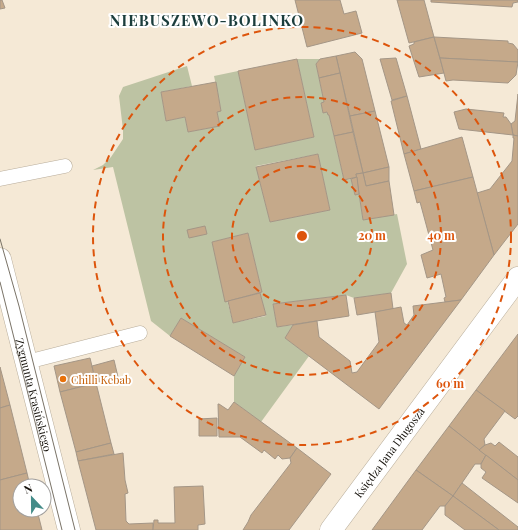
<svg xmlns="http://www.w3.org/2000/svg" width="518" height="530" font-family="'Playfair Display',serif">
  <style>
    .green { fill: #bdc3a3; fill-rule: evenodd }
    .building { fill: #c5a98a; stroke: #a49686 }
    .lines { fill: none; stroke-linecap: round; stroke-linejoin: round }
    .service-casing { stroke: #b8ad9b; stroke-width: 15 }
    .minor-casing { stroke: #b8ad9b; stroke-width: 23 }
    .tertiary-casing { stroke: #b8ad9b; stroke-width: 23 }
    .service { stroke: #fff; stroke-width: 14 }
    .minor { stroke: #fff; stroke-width: 22 }
    .tertiary { stroke: #fff; stroke-width: 22 }
    .tram { stroke: #797266; stroke-width: 1 }
    .ring { fill: none; stroke: #dd550c; stroke-width: 2; stroke-dasharray: 7 5 }
    .food-dot { fill: #e8710a; stroke: #fff; stroke-width: 1.5 }
    .labels { text-anchor: middle; dominant-baseline: central; stroke-width: 4; stroke-linejoin: round; paint-order: stroke }
    .food-label { font-size: 11px; fill: #c56008; stroke: #fff; text-anchor: start }
    .street-label { font-size: 11px; fill: #14100a; stroke: #fff }
    .district-label { font-size: 15px; font-weight: bold; letter-spacing: 1px; fill: #1b3d3c; stroke: #fff }
    .centre { fill: #dd550c; stroke: #fff; stroke-width: 2 }
    .ring-label { font-size: 12px; text-anchor: middle; font-weight: bold; fill: #dd550c; stroke: #fff; stroke-width: 4; stroke-linejoin: round; paint-order: stroke }
  </style>
  <rect width="100%" height="100%" fill="#f5e9d6"/>
  <path class="green" d="M 297,59 L 320,59 L 316,64 L 324,102 L 321,103 L 323,113 L 327,112 L 328,115 L 329,115 L 344,180 L 351,179 L 355,195 L 359,194 L 363,220 L 397,214 L 407,264 L 391,293 L 354,298 L 346,295 L 273,304 L 277,327 L 293,325 L 285,338 L 309,356 L 261,422 L 234,402 L 234,376 L 245,357 L 181,318 L 170,336 L 151,321 L 113,167 L 93,170 L 103,165 L 111,157 L 123,139 L 123,130 L 119,96 L 123,87 L 187,66 L 192,86 L 161,92 L 166,121 L 185,117 L 188,132 L 220,126 L 217,112 L 221,110 L 214,76 L 238,71 L 255,150 L 314,137 ZM 318,154 L 330,210 L 270,222 L 256,166 ZM 248,233 L 262,292 L 260,293 L 266,316 L 233,323 L 212,242 Z"/>
  <g class="building">
    <polygon points="0,0 2,0 5,8 0,9"/>
    <polygon points="295,0 340,0 344,14 356,11 362,33 307,47"/>
    <polygon points="397,0 424,0 434,37 409,43"/>
    <polygon points="431,0 518,0 518,2 513,3 512,7 431,2"/>
    <polygon points="434,37 444,73 419,77 409,46 414,44 414,42"/>
    <polygon points="434,37 508,41 508,43 513,44 518,50 518,62 440,58"/>
    <polygon points="355,52 362,59 375,111 350,116 336,56"/>
    <polygon points="336,56 340,73 319,78 316,64 320,59"/>
    <polygon points="396,58 407,96 392,100 380,59"/>
    <polygon points="440,58 518,62 516,75 508,83 453,80 446,81"/>
    <polygon points="297,59 314,137 255,150 238,71"/>
    <polygon points="340,73 353,132 334,136 329,115 328,115 327,112 323,113 321,103 324,102 319,78"/>
    <polygon points="216,82 221,111 217,112 220,126 188,132 185,117 166,121 161,92"/>
    <polygon points="518,94 518,136 513,135 511,124 515,121"/>
    <polygon points="407,96 421,149 404,154 391,101"/>
    <polygon points="466,109 504,113 503,117 506,117 511,124 513,135 459,129 454,112"/>
    <polygon points="375,111 389,167 363,173 350,116"/>
    <polygon points="353,132 363,173 356,174 357,177 344,180 334,136"/>
    <polygon points="513,135 518,136 518,224 494,255 477,193 490,189 512,161 514,138 513,138"/>
    <polygon points="462,137 473,177 414,191 404,154"/>
    <polygon points="318,154 330,210 270,222 256,167"/>
    <polygon points="389,167 389,181 366,186 363,173"/>
    <polygon points="363,173 366,186 389,181 394,215 363,220 356,174"/>
    <polygon points="357,177 359,194 355,195 351,179"/>
    <polygon points="473,177 494,255 461,300 445,302 444,298 446,297 441,274 427,278 421,255 433,250 420,202 417,203 414,191"/>
    <polygon points="205,226 207,234 189,238 187,230"/>
    <polygon points="248,233 262,292 225,302 212,242"/>
    <polygon points="260,293 266,315 233,323 228,301"/>
    <polygon points="391,293 393,309 357,315 354,298"/>
    <polygon points="346,295 349,316 277,327 273,304"/>
    <polygon points="461,300 379,409 285,338 293,325 317,321 319,337 350,361 352,373 357,372 379,342 375,312 401,307 404,323 407,325 414,315 413,306"/>
    <polygon points="181,318 245,357 234,376 170,336"/>
    <polygon points="518,334 518,416 515,419 476,390"/>
    <polygon points="90,358 96,383 60,392 54,366"/>
    <polygon points="114,360 118,377 96,383 92,366"/>
    <polygon points="0,367 10,405 0,408"/>
    <polygon points="96,383 111,443 76,452 60,392"/>
    <polygon points="476,390 505,411 484,439 485,445 479,450 449,426"/>
    <polygon points="234,402 297,448 290,458 282,459 278,455 275,459 264,450 262,453 240,437 219,437 218,404 219,404 228,410"/>
    <polygon points="10,405 27,473 0,480 0,408"/>
    <polygon points="217,418 217,436 199,436 199,419"/>
    <polygon points="449,426 486,455 481,464 475,464 453,496 416,470"/>
    <polygon points="499,442 518,457 518,480 479,450 485,445 491,443 495,446"/>
    <polygon points="111,443 114,454 78,461 76,452"/>
    <polygon points="297,448 331,474 289,530 243,530 248,522 251,515 291,463 290,458"/>
    <polygon points="123,453 125,480 128,493 125,494 126,521 129,524 153,523 153,530 96,530 78,461"/>
    <polygon points="486,455 518,480 518,503 482,478 486,472 481,468 481,464"/>
    <polygon points="416,470 453,496 445,506 440,506 422,530 372,530"/>
    <polygon points="27,473 30,486 20,486 20,510 37,510 42,530 0,530 0,480"/>
    <polygon points="462,483 518,527 518,530 499,530 453,496"/>
    <polygon points="203,486 205,524 198,525 198,530 153,530 154,520 158,520 158,523 175,523 174,487"/>
    <polygon points="453,496 499,530 465,530 445,515 445,506"/>
  </g>
  <g class="lines">
    <g class="service-casing">
      <g id="service">
        <polyline points="0,179 65,166"/>
        <polyline points="27,362 140,333"/>
      </g>
    </g>
    <g class="minor-casing">
      <g id="minor">
        <path id="s1" d="M 331,530 L 518,278"/>
      </g>
    </g>
    <g class="tertiary-casing">
      <g id="tertiary">
        <path id="s2" d="M 0,259 L 69,530"/>
      </g>
    </g>
    <use href="#service" class="service"/>
    <use href="#minor" class="minor"/>
    <use href="#tertiary" class="tertiary"/>
    <g class="tram">
      <polyline points="0,239 19,306 75,530"/>
      <polyline points="0,282 62,530"/>
    </g>
  </g>
  <g class="ring">
    <circle cx="302" cy="236" r="70"/>
    <circle cx="302" cy="236" r="139"/>
    <circle cx="302" cy="236" r="209"/>
  </g>
  <circle class="food-dot" cx="63" cy="379" r="4"/>
  <g class="labels">
    <g class="food-label">
      <text x="71" y="379">Chilli Kebab</text>
    </g>
    <g class="street-label">
      <text stroke="none"><textPath href="#s2" startOffset="140">Zygmunta Krasińskiego</textPath></text>
      <text stroke="none"><textPath href="#s1" startOffset="97">Księdza Jana Długosza</textPath></text>
    </g>
    <g class="district-label">
      <text x="207" y="20">NIEBUSZEWO-BOLINKO</text>
    </g>
  </g>
  <circle cx="302" cy="236" r="6" class="centre"/>
  <g class="ring-label">
    <text x="372" y="240">20 m</text>
    <text x="441" y="240">40 m</text>
    <text x="450" y="388">60 m</text>
  </g>
  <g transform="translate(32 498) rotate(338)"><circle r="19" fill="#ffffff" stroke="#a19f9d"/>
  <path d="M0-3L7 15L0 10L-7 15Z" fill="#438b88"/>
  <text y="-6" font-size="11" font-weight="bold" text-anchor="middle" fill="#14100a">N</text>
  </g>
</svg>
